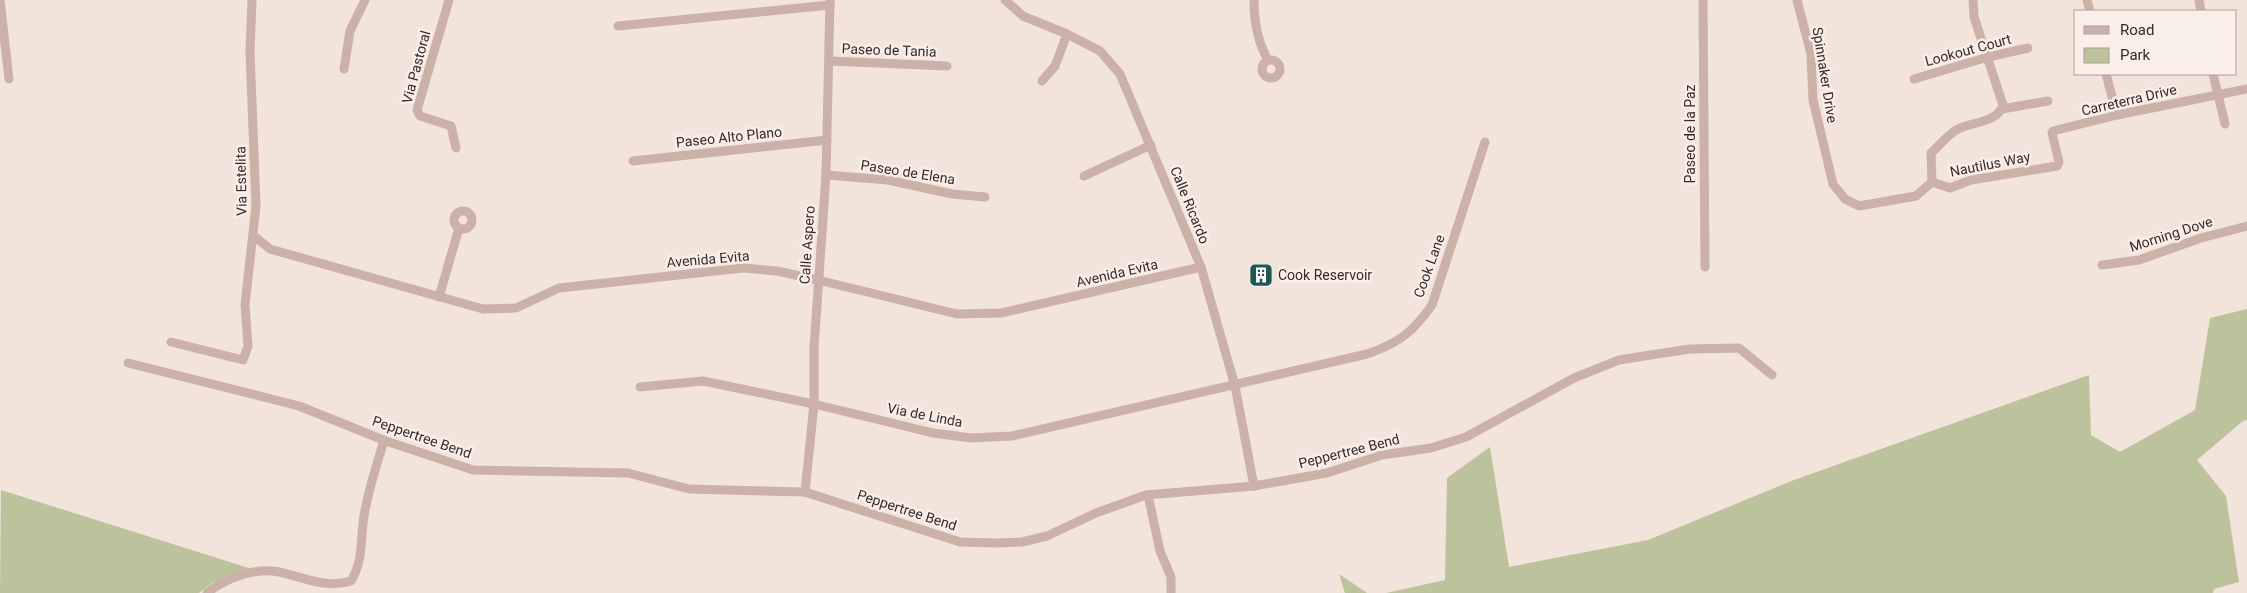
<svg xmlns="http://www.w3.org/2000/svg" width="2247" height="593" font-family="Roboto,sans-serif">
  <style>
    .green { fill: #bcc29b }
    .lines { fill: none; stroke-linecap: round; stroke-linejoin: round }
    .minor { stroke: #cbb1a7; stroke-width: 9 }
    .labels { text-anchor: middle; dominant-baseline: central; stroke-width: 5; stroke-linejoin: round; paint-order: stroke }
    .street-label { font-size: 14px; fill: #372a28; stroke: #faeee8 }
    .poi-label { font-size: 14px; fill: #372a28; stroke: #faeee8; text-anchor: start }
  </style>
  <rect width="100%" height="100%" fill="#f2e3db"/>
  <g class="green">
    <polygon points="2247,309 2247,420 2243,421 2197,460 2226,496 2239,582 2214,589 2213,593 1386,593 1445,580 1447,478 1490,447 1509,567 1648,540 1794,480 2089,375 2091,435 2120,452 2195,410 2210,318"/>
    <polygon points="1,490 252,569 212,583 199,593 0,593"/>
    <polygon points="1339,574 1367,593 1345,593"/>
  </g>
  <g class="lines">
    <g class="minor">
      <polyline points="0,0 9,79"/>
      <polyline points="449,0 417,110 420,116 451,126 456,148"/>
      <polyline points="1005,0 1023,16 1067,34 1100,51 1120,74 1201,267 1235,386 1254,486"/>
      <path d="M 1254,0 C 1254,22 1257,41 1268,60"/>
      <polyline points="1703,0 1705,267"/>
      <polyline points="1797,0 1811,54 1813,100 1833,184 1845,199 1859,206 1916,196 1932,182 1950,188 1971,180 2057,166 2059,162 2052,133 2053,131 2117,115 2247,89"/>
      <polyline points="2087,0 2090,11"/>
      <polyline points="2199,0 2201,11"/>
      <polyline points="618,26 830,5"/>
      <circle cx="1271" cy="69" r="9"/>
      <polyline points="829,61 947,66"/>
      <polyline points="344,69 350,31 365,0"/>
      <polyline points="2106,74 2117,115"/>
      <polyline points="2213,74 2225,124"/>
      <polyline points="1914,79 1988,57 2028,48"/>
      <polyline points="1042,81 1055,66 1067,34"/>
      <polyline points="2002,109 2048,101"/>
      <polyline points="633,161 827,140"/>
      <polyline points="826,175 888,180 952,194 985,197"/>
      <polyline points="1084,176 1151,145"/>
      <path d="M 1932,182 L 1931,153 C 1939,146 1948,134 1958,129 C 1971,122 1998,123 2003,105 L 1974,17 L 1973,0"/>
      <circle cx="463" cy="220" r="9"/>
      <polyline points="254,236 270,249 483,309 516,308 559,288 743,268 777,271 818,280 957,314 1001,313 1201,267"/>
      <polyline points="2102,265 2139,260 2201,238 2247,226"/>
      <polyline points="439,297 459,228"/>
      <polyline points="171,342 243,360 248,346 245,305 256,206 250,52 252,0"/>
      <polyline points="128,363 299,406 386,441 473,470 628,473 689,489 805,492 960,542 997,543 1022,542 1047,536 1096,513 1146,495 1254,486 1327,473 1382,455 1431,448 1466,437 1574,378 1619,360 1689,349 1739,348 1772,375"/>
      <path d="M 640,387 L 703,381 L 814,404 L 933,433 L 971,438 L 1012,436 L 1367,354 C 1399,343 1413,332 1432,305 L 1485,142"/>
      <polyline points="805,492 814,404 814,348 826,175 830,0"/>
      <polyline points="1148,495 1160,551 1171,577 1171,593"/>
      <path d="M 207,593 C 226,578 255,567 279,572 C 303,577 326,589 351,581 C 364,559 360,540 364,516 C 368,490 377,465 384,440"/>
    </g>
  </g>
  <defs>
    <g id="building-square" transform="scale(1.25)"><rect x="-9" y="-9" width="18" height="18" rx="4" fill="#1c5952" stroke="#faeee8"/><path d="M-4-6H4V6H1V3H-1V6H-4ZM-2.5-4.3h1.7v1.8h-1.7ZM.8-4.3h1.7v1.8H.8ZM-2.5-1h1.7V.8h-1.7ZM.8-1h1.7V.8H.8Z" fill="#fff"/></g>
  </defs>
  <g fill-rule="evenodd">
    <use href="#building-square" x="1261" y="275"/>
  </g>
  <g class="labels">
    <g class="street-label">
      <text transform="translate(889 50) rotate(2)">Paseo de Tania</text>
      <text transform="translate(1968 50) rotate(-15)">Lookout Court</text>
      <text transform="translate(416 67) rotate(-75)">Via Pastoral</text>
      <text transform="translate(1825 75) rotate(81)">Spinnaker Drive</text>
      <text transform="translate(2129 100) rotate(-13)">Carreterra Drive</text>
      <text transform="translate(1690 134) rotate(-90)">Paseo de la Paz</text>
      <text transform="translate(729 137) rotate(-6)">Paseo Alto Plano</text>
      <text transform="translate(1990 164) rotate(-11)">Nautilus Way</text>
      <text transform="translate(908 172) rotate(9)">Paseo de Elena</text>
      <text transform="translate(241 181) rotate(-91)">Via Estelita</text>
      <text transform="translate(1190 205) rotate(68)">Calle Ricardo</text>
      <text transform="translate(2171 234) rotate(-18)">Morning Dove</text>
      <text transform="translate(807 245) rotate(-86)">Calle Aspero</text>
      <text transform="translate(708 259) rotate(-5)">Avenida Evita</text>
      <text transform="translate(1429 266) rotate(-70)">Cook Lane</text>
      <text transform="translate(1117 273) rotate(-13)">Avenida Evita</text>
      <text transform="translate(925 415) rotate(11)">Via de Linda</text>
      <text transform="translate(422 437) rotate(19)">Peppertree Bend</text>
      <text transform="translate(1349 451) rotate(-14)">Peppertree Bend</text>
      <text transform="translate(907 510) rotate(18)">Peppertree Bend</text>
    </g>
    <g class="poi-label">
      <text x="1278" y="275">Cook Reservoir</text>
    </g>
  </g>
  <rect x="2074" y="10" width="162" height="65" fill="#faeee8" stroke="#aca09b"/>
  <rect x="2084" y="26" width="25" height="8" fill="#cbb1a7" stroke="#aca09b"/>
  <text x="2120" y="35" font-size="15" fill="#372a28">Road</text>
  <rect x="2084" y="48" width="25" height="15" fill="#bcc29b" stroke="#aca09b"/>
  <text x="2120" y="60" font-size="15" fill="#372a28">Park</text>
</svg>
